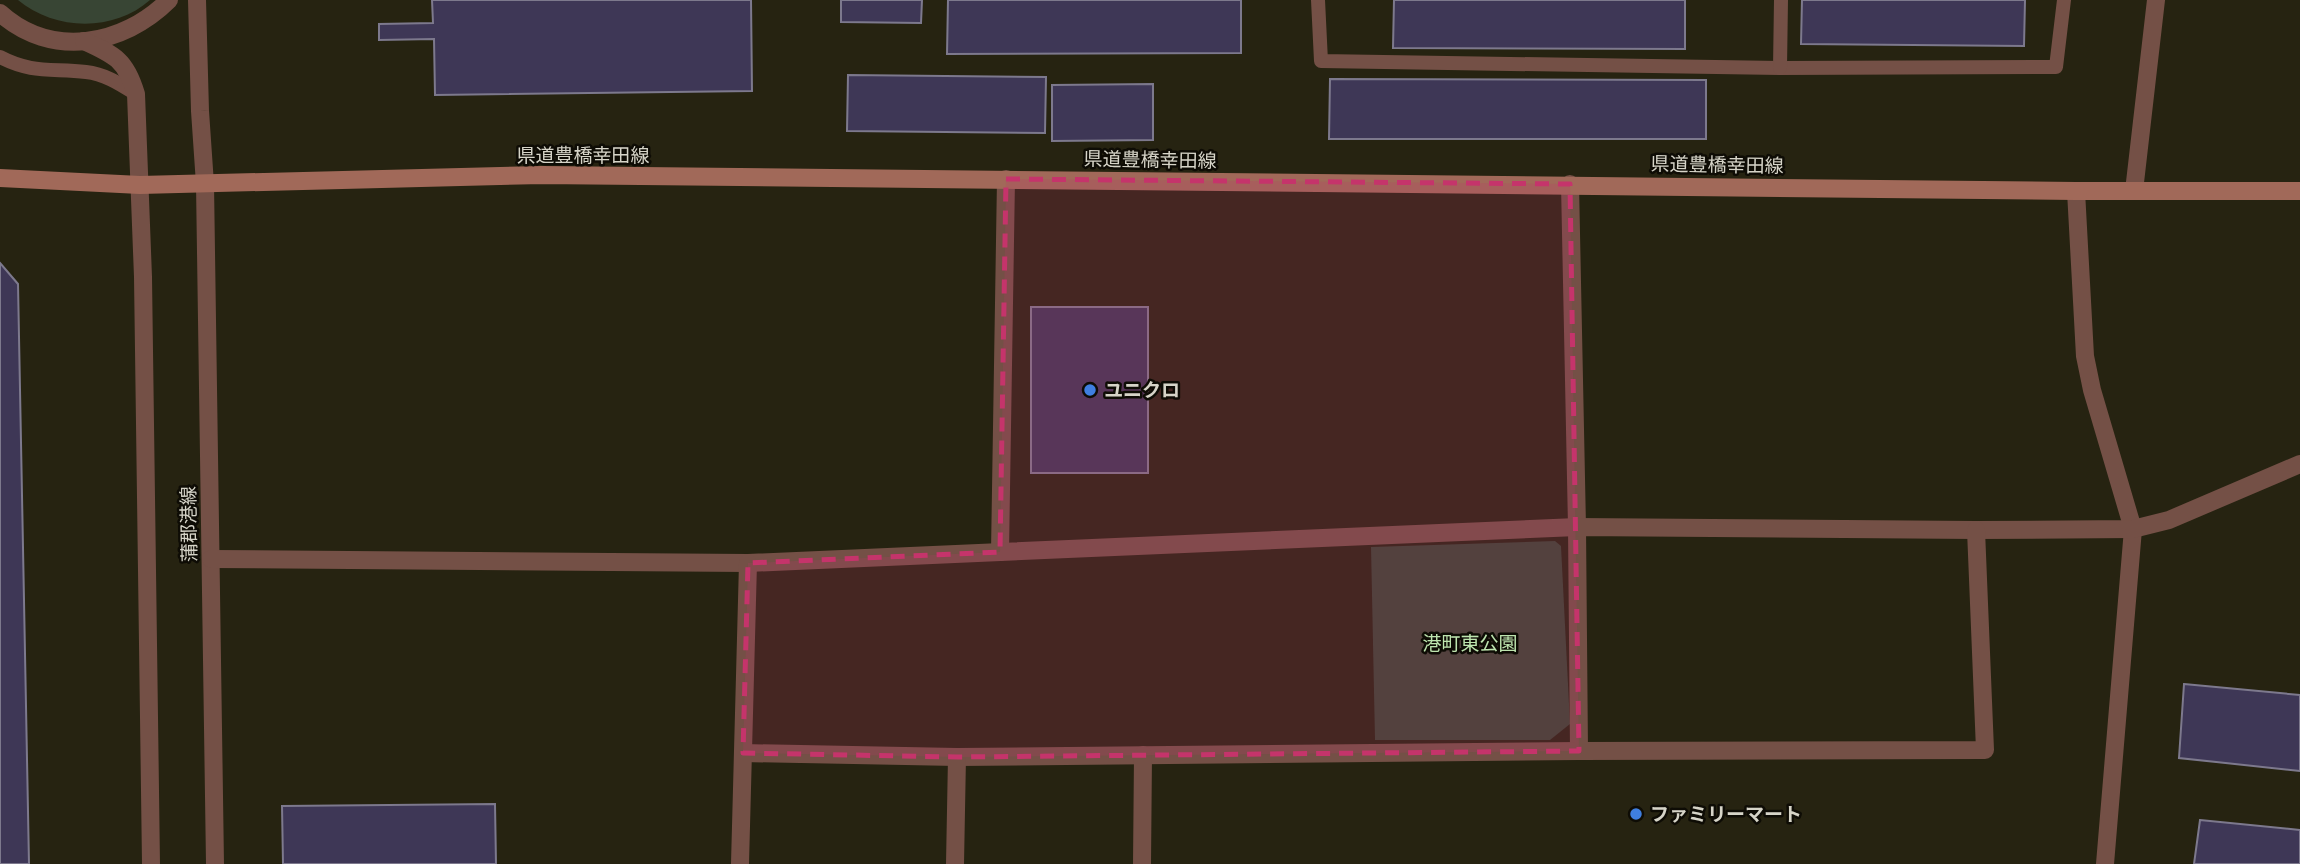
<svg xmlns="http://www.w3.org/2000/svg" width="2300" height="864" font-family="'DM Sans','Noto Sans JP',sans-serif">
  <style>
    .green { fill: #384534 }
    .building { fill: #3e3756; stroke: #7d798d; stroke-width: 2 }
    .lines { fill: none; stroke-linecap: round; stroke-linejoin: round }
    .lane { stroke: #745046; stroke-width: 14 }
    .street { stroke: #745046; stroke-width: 18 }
    .secondary { stroke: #a16959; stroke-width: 18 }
    .marked { fill: #c5346b; fill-opacity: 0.2; stroke: #c5346b; stroke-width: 5; stroke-dasharray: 14 9; stroke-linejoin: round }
    .shop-dot { fill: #3f7fe0; stroke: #0e0c05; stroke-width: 2.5 }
    .labels { text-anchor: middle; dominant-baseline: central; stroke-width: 5; stroke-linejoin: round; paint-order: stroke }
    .street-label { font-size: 19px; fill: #d6d4c8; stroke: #0e0c05 }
    .poi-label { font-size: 19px; font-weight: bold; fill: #d6d4c8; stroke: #0e0c05; text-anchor: start }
    .park-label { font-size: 19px; fill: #bee5af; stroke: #0e0c05 }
  </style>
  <rect width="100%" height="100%" fill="#262311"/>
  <g class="green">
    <path d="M 18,0 L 150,0 C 114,32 55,31 18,0 Z"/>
    <polygon points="1555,541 1561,546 1570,724 1550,740 1375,740 1371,547"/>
  </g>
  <g class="building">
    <polygon points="432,0 751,0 752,91 435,95 434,39 379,40 379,24 433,23"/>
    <polygon points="841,0 922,0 921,23 841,22"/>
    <polygon points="948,0 1241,0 1241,53 947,54"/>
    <polygon points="1394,0 1685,0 1685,49 1393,48"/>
    <polygon points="1802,0 2025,0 2024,46 1801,44"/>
    <polygon points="848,75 1046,77 1045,133 847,131"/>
    <polygon points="1330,79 1706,80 1706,139 1329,139"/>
    <polygon points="1153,84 1153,140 1052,141 1052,85"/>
    <polygon points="0,263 18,284 29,864 0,864"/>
    <rect x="1031" y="307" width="117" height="166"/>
    <polygon points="2184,684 2300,695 2300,771 2179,758"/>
    <polygon points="495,804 496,864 283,864 282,806"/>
    <polygon points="2200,820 2300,830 2300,864 2194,864"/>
  </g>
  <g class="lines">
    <g class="lane">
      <polyline points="1318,0 1321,61 1780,68 2056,67 2064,0"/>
      <path d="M 0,57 C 32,74 53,68 86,72 C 105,74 120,84 136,94"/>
      <polyline points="1780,68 1781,0"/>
    </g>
    <g class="street">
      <polyline points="197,0 200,111 205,184 215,864"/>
      <path d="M 0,13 C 51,59 123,46 169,0"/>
      <path d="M 84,41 C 115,55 126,60 136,94 L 143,277 L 151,864"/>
      <polyline points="1570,184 1577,527 1579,751"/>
      <polyline points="2076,191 2085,356 2092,390 2133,529 2105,864"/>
      <polyline points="2134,191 2156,0"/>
      <polyline points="1000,552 1006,179"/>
      <polyline points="211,559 748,563 1577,527 1976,530 2133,529 2169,520 2300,464"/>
      <polyline points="743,753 957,757 1579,751 1985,750 1976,530"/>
      <polyline points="740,864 748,563"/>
      <polyline points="955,864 957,757"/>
      <polyline points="1142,864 1143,755"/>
    </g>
    <polyline class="secondary" points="0,178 140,185 542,175 2076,191 2300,191"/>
  </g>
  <path class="marked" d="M 1006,179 L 1570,184 L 1579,751 L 957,757 L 743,753 L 748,563 L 1000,552 Z"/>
  <g class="shop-dot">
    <circle cx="1090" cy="390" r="7"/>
    <circle cx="1636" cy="814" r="7"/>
  </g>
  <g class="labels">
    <g class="street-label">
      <text x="583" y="155">県道豊橋幸田線</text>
      <text transform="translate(1150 160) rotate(1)">県道豊橋幸田線</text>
      <text transform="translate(1717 165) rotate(1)">県道豊橋幸田線</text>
      <text transform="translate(189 524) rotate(-91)">蒲郡港線</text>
    </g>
    <g class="poi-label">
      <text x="1104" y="390">ユニクロ</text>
      <text x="1650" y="814">ファミリーマート</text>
    </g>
    <g class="park-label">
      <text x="1470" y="643">港町東公園</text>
    </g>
  </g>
</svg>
